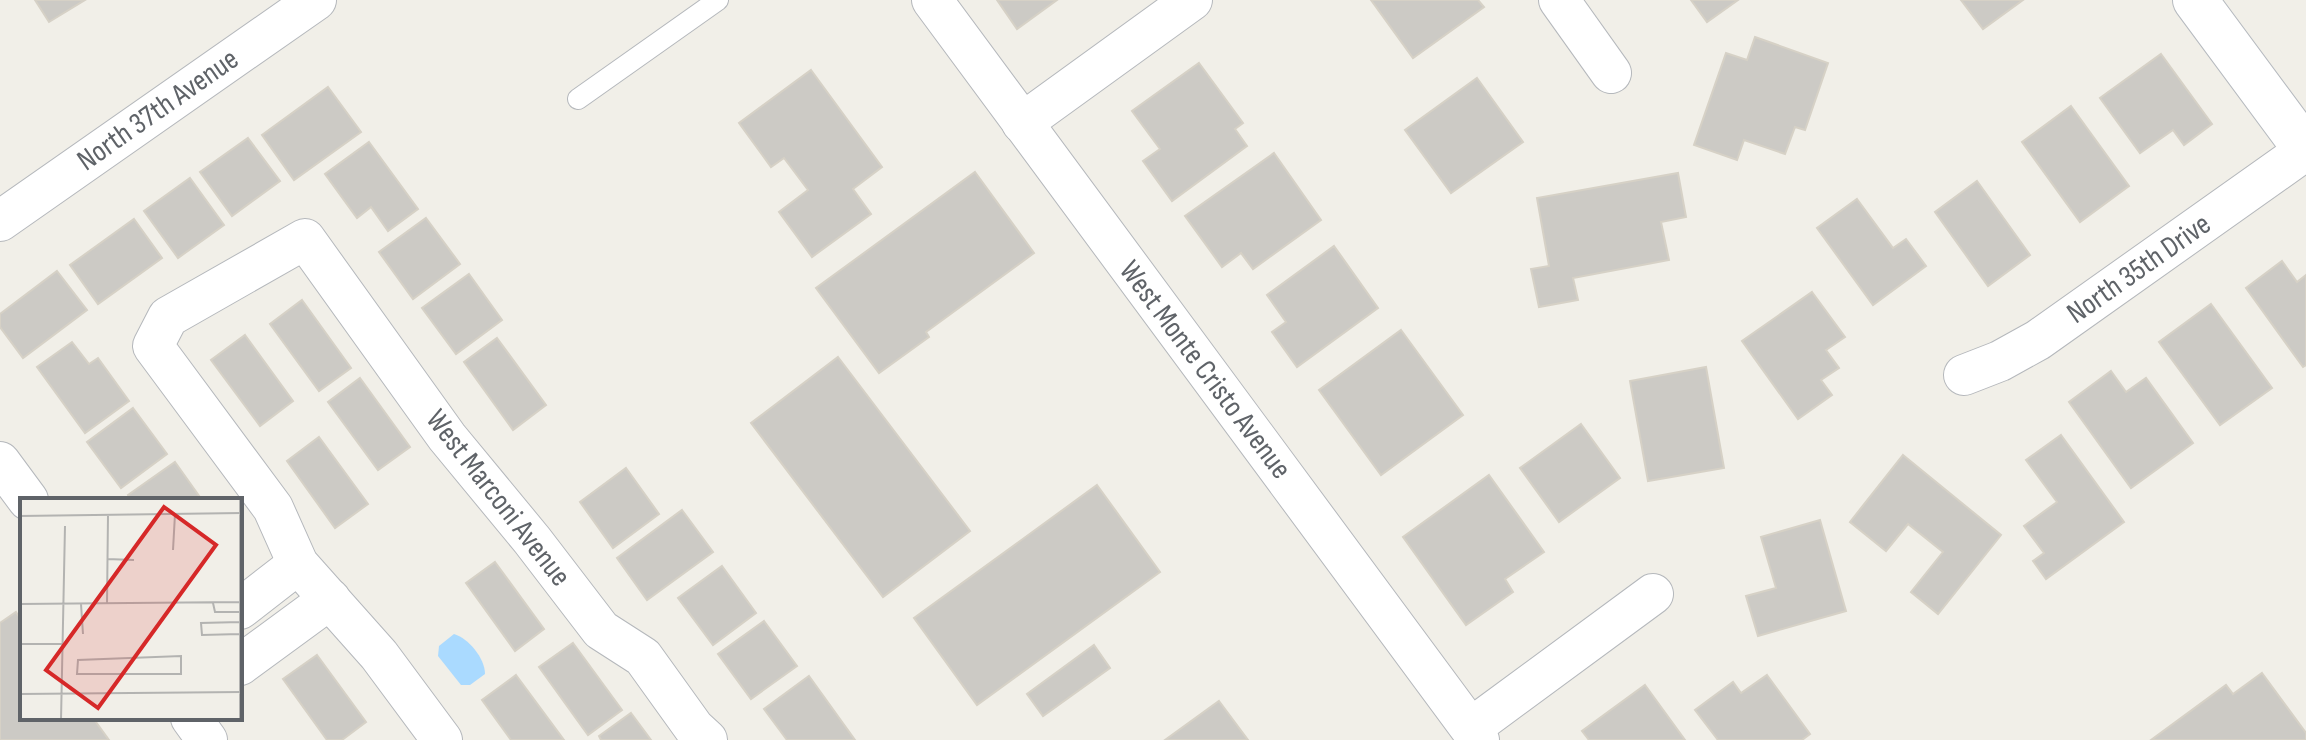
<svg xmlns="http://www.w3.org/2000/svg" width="2306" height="740" font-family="'Sofia Sans Condensed',sans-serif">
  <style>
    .water { fill: #aadaff }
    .building { fill: #cccac5; stroke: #d6d1c6; stroke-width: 2 }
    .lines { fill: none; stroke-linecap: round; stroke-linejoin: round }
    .lane-casing { stroke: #b5b8bc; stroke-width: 22 }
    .street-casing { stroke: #b5b8bc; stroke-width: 42 }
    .secondary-casing { stroke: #b6babf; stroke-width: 46 }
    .lane { stroke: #fff; stroke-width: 20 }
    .street { stroke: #fff; stroke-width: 40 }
    .secondary { stroke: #fff; stroke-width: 44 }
    .labels { text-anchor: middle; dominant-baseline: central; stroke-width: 8; stroke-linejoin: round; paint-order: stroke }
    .street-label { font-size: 30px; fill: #5f6368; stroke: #fff }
    .inset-road { fill: none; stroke: #b3b3b1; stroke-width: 2 }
    .view { fill: #d62828; fill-opacity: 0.15; stroke: #d62828; stroke-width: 4 }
    .inset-edge { fill: none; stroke: #5f6368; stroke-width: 4 }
  </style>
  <rect width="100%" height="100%" fill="#f1efe8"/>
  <path class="water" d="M 454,634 C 468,638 485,658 485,674 L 470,685 L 461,685 L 438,656 L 439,646 Z"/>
  <g class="building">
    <polygon points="35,0 85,0 49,22"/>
    <polygon points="997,0 1057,0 1017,29"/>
    <polygon points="1371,0 1478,0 1484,7 1413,58"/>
    <polygon points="1691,0 1738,0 1707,22"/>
    <polygon points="1961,0 2023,0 1983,29"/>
    <polygon points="1755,37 1828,63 1805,130 1795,127 1785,154 1744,140 1737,160 1694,145 1726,53 1747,60"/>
    <polygon points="2161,54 2212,124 2184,145 2173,130 2140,153 2100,98"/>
    <polygon points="1199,63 1243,123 1235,129 1247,146 1172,201 1143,161 1160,149 1132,111"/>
    <polygon points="811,70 882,167 853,189 871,214 812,257 779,212 808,190 784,158 771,167 739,123"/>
    <polygon points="1477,78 1523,142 1451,193 1405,130"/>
    <polygon points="328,87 361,132 294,180 262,135"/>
    <polygon points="2071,106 2129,186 2080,222 2022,142"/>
    <polygon points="248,138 280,181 232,216 200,172"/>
    <polygon points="369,142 418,209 388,231 371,207 357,218 325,174"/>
    <polygon points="1274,153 1321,220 1253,269 1241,253 1222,267 1185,216"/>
    <polygon points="975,172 1034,253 926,332 929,337 879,373 816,288"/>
    <polygon points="1678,173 1686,217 1661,222 1669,260 1573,278 1578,300 1539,307 1531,269 1549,266 1537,198"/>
    <polygon points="190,178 224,225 178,258 144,211"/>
    <polygon points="1977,181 2030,255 1988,286 1935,212"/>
    <polygon points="1857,199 1893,248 1906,239 1926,266 1873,305 1817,228"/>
    <polygon points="426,218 460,264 413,299 379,252"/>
    <polygon points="134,219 162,258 98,304 70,265"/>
    <polygon points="1334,246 1378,308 1297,367 1272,332 1286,322 1267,295"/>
    <polygon points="2282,261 2297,282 2306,275 2306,365 2303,367 2246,288"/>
    <polygon points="57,271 87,310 23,358 0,327 0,314"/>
    <polygon points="469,274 502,320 456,354 422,308"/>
    <polygon points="1812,292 1845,337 1826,350 1839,368 1821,380 1832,395 1798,419 1742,341"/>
    <polygon points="302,300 351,368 319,391 270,324"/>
    <polygon points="2211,304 2272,388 2220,425 2159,342"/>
    <polygon points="1401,330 1463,415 1381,475 1319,390"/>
    <polygon points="245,335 293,401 260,426 211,360"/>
    <polygon points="497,338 546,405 513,430 464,362"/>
    <polygon points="72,342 89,364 98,358 129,401 85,433 37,367"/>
    <polygon points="838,357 970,531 883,597 751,423"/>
    <polygon points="1706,367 1724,468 1648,481 1630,381"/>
    <polygon points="2111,371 2126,392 2146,378 2193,443 2131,488 2069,402"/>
    <polygon points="360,378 410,447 378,470 328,402"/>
    <polygon points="133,408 167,454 121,488 87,442"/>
    <polygon points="1581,424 1620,478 1559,522 1520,468"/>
    <polygon points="2061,435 2124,522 2046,579 2033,561 2044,553 2024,526 2057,502 2026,460"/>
    <polygon points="319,437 368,504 335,528 287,461"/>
    <polygon points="1903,455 2001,535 1938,614 1911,592 1943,552 1908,524 1886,551 1850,522"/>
    <polygon points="175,462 202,500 131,500 128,495"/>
    <polygon points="626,468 659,514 613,548 580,502"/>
    <polygon points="1489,475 1544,552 1505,579 1513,592 1466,625 1403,537"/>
    <polygon points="1097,485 1160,572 977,705 914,618"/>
    <polygon points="682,510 713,552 647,600 617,558"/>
    <polygon points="1820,520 1846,611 1758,636 1746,596 1776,588 1761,537"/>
    <polygon points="495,562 544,629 515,651 466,583"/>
    <polygon points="722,566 756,613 713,645 678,598"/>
    <polygon points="16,612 22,621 22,718 93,718 109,740 0,740 0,623"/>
    <polygon points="764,621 797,666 751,699 718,654"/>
    <polygon points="573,643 622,710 588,735 539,667"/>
    <polygon points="1094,645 1110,668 1043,716 1027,694"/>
    <polygon points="317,655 366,722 342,740 327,740 283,679"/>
    <polygon points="2262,673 2306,733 2306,740 2151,740 2226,685 2233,694"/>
    <polygon points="516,675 564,740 511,740 482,700"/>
    <polygon points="1767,675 1810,734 1802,740 1718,740 1695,710 1733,682 1741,693"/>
    <polygon points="809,676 855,740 787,740 764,709"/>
    <polygon points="1645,685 1685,740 1589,740 1582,731"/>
    <polygon points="1219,701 1248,740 1165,740"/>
    <polygon points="631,713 651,740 601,740 599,736"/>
  </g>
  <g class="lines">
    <g class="lane-casing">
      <polyline id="lane" points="578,99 718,0"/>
    </g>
    <g class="street-casing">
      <g id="street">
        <polyline points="932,0 1479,740"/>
        <polyline points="1559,0 1611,73"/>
        <polyline points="1022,123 1192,0"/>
        <polyline points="0,221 316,0"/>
        <polyline points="1964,375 2000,361 2038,340 2306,150"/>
        <polyline points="0,462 28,500"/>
        <polyline points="240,609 298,564"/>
        <polyline points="240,665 330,599"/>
        <polyline points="191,718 207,740"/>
        <polyline points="1471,728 1653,594"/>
        <polyline points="442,740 379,655 298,564 273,508 153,346 168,317 305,239 447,437 532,540 601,630 643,657 694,728 707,740"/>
      </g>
    </g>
    <g class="secondary-casing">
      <polyline id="secondary" points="2195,0 2306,150"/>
    </g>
    <use href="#lane" class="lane"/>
    <use href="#street" class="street"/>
    <use href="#secondary" class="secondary"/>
  </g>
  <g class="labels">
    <g class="street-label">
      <text transform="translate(158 110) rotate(-35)">North 37th Avenue</text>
      <text transform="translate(2139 269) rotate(-35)">North 35th Drive</text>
      <text transform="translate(1205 370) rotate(53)">West Monte Cristo Avenue</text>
      <text transform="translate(498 498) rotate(52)">West Marconi Avenue</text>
    </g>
  </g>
  <g transform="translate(20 498)">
    <rect width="222" height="222" fill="#f1efe8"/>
    <path class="inset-road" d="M 0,18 L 222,15M 153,52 L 155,16M 87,61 L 114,62M 193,105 L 195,114 L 220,114M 0,106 L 220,104M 61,106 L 63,136M 87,106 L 88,17M 220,124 L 181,125 L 182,137 L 220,136M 0,146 L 42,146M 161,158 L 161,176 L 57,176 L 58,162 ZM 0,196 L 222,194M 41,222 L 45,28M 220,222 L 220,0"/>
    <path class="view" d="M 144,9 L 196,47 L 78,210 L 26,172 Z"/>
    <rect width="222" height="222" class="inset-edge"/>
  </g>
</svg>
